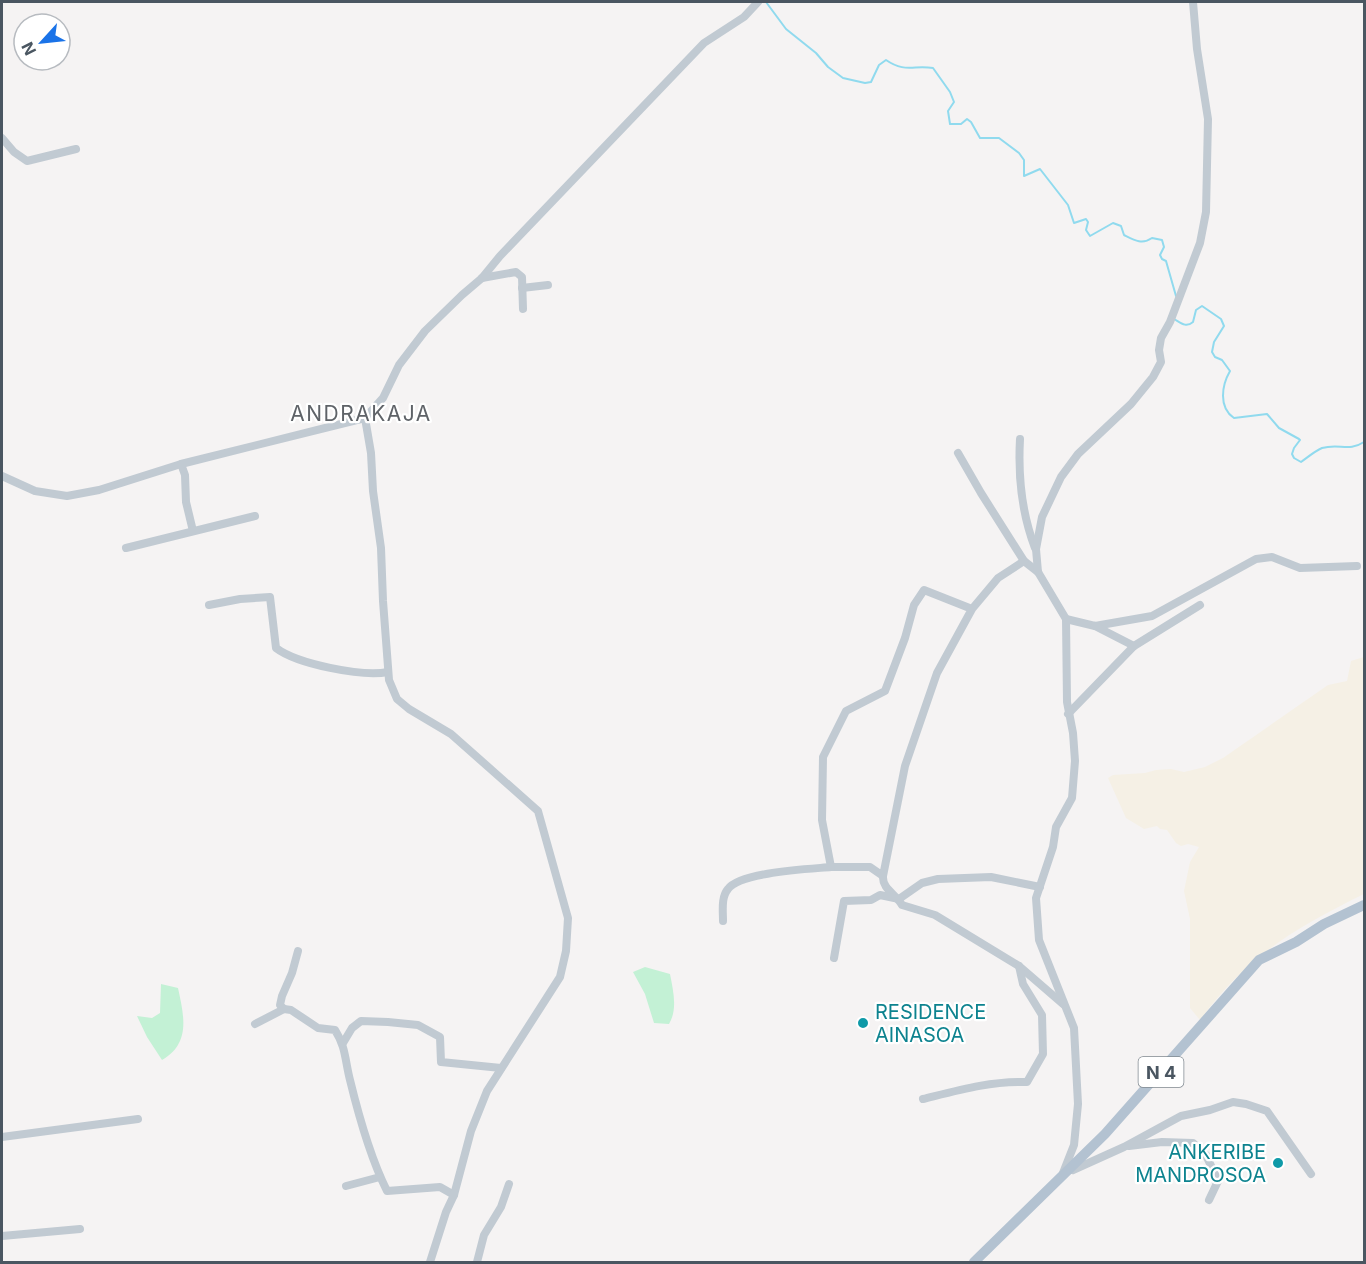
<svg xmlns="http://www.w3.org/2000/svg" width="1366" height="1264" font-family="Inter,sans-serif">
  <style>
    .green { fill: #c3f1d5 }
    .sand { fill: #f5f0e5 }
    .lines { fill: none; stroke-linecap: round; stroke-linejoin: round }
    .stream { stroke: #90daee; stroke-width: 2 }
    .minor { stroke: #c1cad2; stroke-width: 8 }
    .major { stroke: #b3c2d1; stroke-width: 10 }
    .culture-dot { fill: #0f9aa8; stroke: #fff; stroke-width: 2 }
    .labels { text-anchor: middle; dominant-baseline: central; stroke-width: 4.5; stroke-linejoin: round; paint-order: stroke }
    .shield { fill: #fff; stroke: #808990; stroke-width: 1.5 }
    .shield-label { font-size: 18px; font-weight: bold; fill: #4a5661 }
    .culture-label { font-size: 20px; fill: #0d838f; stroke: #fff; text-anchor: start }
    .neighbourhood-label { font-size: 21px; letter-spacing: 1.5px; fill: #5f6368; stroke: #fff }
  </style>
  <rect width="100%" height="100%" fill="#f5f3f3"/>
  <g class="green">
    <path d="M 645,967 L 670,974 C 673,990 678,1009 669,1024 L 654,1023 L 645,994 L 633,972 Z"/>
    <path d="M 161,984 L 178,988 C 184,1016 191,1043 162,1060 L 147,1037 L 137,1016 L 152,1018 L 160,1013 Z"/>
  </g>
  <path class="sand" d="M 1364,657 L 1364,894 C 1295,928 1247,956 1200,1020 L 1190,1008 L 1190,919 L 1184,891 L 1190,862 L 1199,847 L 1188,844 L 1181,846 L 1176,843 L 1167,830 L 1160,829 L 1157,826 L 1144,829 L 1126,818 L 1108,778 L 1113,775 L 1145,773 L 1156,770 L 1171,769 L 1184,772 L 1205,767 L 1223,758 L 1328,685 L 1347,681 L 1351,661 Z"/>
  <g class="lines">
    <g class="stream">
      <path d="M 766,2 L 786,29 L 816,53 L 828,67 L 843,78 L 865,83 L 871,82 L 879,65 L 886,60 C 905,73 913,65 933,68 L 950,92 L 954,102 L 948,111 L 950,124 L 961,124 L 967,119 L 971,122 L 980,138 L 999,138 L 1019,153 L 1024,160 L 1024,176 L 1040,169 L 1068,205 L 1074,223 L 1086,219 L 1088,222 L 1086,230 L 1090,236 L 1113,223 L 1121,226 L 1124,235 C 1134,240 1142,245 1152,238 L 1162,240 L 1164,247 L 1160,255 L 1162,259 L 1166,261 L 1176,296"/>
      <path d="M 1174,319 C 1181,323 1186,328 1193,322 L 1196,310 L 1202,306 L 1221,319 L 1224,326 L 1214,342 L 1212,352 L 1215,357 L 1222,360 L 1230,371 C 1222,385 1218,407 1234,418 L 1267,414 L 1279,428 L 1299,439 L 1300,440 L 1294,448 L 1292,454 L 1294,458 L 1301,462 C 1308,457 1315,451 1322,448 C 1339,443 1349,452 1364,442"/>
    </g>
    <g class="minor">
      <polyline points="2,138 14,152 27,161 76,149"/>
      <polyline points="482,278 516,272 522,277 523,309"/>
      <polyline points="522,288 548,285"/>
      <path d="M 1020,439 C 1018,475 1022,514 1035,548"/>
      <polyline points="958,453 981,493 1024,561 1038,572"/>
      <polyline points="181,464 185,475 186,502 193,531"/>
      <polyline points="2,476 35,491 67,496 99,490 181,464 365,418"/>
      <polyline points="126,548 255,516"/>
      <path d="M 209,605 L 240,599 L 270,597 L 276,648 C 297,664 362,677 388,672"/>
      <polyline points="972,609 924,590 914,605 905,638 885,691 846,711 823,757 822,820 831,867 870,867 883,876 905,766 937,673 972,609 998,578 1024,561"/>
      <polyline points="1066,619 1095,626 1152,616 1256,559 1272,557 1300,568 1357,566"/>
      <polyline points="1095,626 1134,646"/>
      <polyline points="1068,714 1134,646 1200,605"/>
      <path d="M 883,876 C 882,889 896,894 902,905 L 935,915 L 1019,966 L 1063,1004"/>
      <path d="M 723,921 C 723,911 721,897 728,889 C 740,872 810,869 831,867"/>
      <polyline points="834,958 844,901 871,900 880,895 899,899 922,883 938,879 991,877 1040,887"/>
      <polyline points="284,1009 280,1005 282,996 292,973 298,951"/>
      <path d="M 255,1024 L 284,1009 L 291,1010 L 318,1028 L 335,1030 C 346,1047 345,1061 350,1080 C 359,1117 370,1157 387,1191 L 440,1187 L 454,1195"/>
      <polyline points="343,1043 352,1028 361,1021 388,1022 418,1025 440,1037 441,1062 501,1068"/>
      <path d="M 923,1099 C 959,1090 990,1081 1027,1082 L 1043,1054 L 1042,1015 L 1023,984 L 1019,966"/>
      <polyline points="2,1137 138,1119"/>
      <polyline points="1129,1146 1162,1142 1193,1143 1206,1155 1218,1181 1209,1200"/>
      <polyline points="1073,1170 1124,1147 1181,1116 1210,1110 1233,1102 1246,1104 1267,1111 1311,1174"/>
      <polyline points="1063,1173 1074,1145 1078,1104 1074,1028 1039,940 1036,898 1053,847 1056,827 1072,798 1075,761 1073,733 1067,702 1066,619 1038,572 1036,549 1042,517 1061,477 1078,454 1131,404 1153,377 1161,362 1159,350 1161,338 1170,322 1200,243 1206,212 1208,119 1197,49 1193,2"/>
      <polyline points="346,1186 380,1177"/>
      <polyline points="2,1236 80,1229"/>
      <polyline points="430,1262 446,1212 454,1195 471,1131 487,1091 560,977 566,951 568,918 538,811 451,734 409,709 397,699 389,680 383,601 381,548 373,491 371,453 365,418 383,398 399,365 425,331 462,295 482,278 500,256 704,43 744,17 758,2"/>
      <polyline points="477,1262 484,1235 501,1207 509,1184"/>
    </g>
    <polyline class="major" points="974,1262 1105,1134 1259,960 1296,942 1324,924 1364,905"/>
  </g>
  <g class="culture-dot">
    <circle cx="863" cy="1023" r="6"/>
    <circle cx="1278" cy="1163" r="6"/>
  </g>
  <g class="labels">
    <rect class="shield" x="1138.5" y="1057" width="45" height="30" rx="4.5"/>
    <g class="shield-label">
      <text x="1161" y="1072">N 4</text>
    </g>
    <g class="culture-label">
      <text x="875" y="1012">RESIDENCE<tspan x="875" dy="23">AINASOA</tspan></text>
      <text x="1266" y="1152" text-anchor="end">ANKERIBE<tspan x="1266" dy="23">MANDROSOA</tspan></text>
    </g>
    <g class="neighbourhood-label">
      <text x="361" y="413">ANDRAKAJA</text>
    </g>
  </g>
  <rect width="1366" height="1264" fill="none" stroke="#4a5661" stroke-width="6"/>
  <g transform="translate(42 42) rotate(243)"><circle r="28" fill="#ffffff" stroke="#b7bbc0" stroke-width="1.5"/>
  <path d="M0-4.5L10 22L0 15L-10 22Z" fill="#1a73e8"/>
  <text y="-9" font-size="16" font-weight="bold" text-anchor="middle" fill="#4a5661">N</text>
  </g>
</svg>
